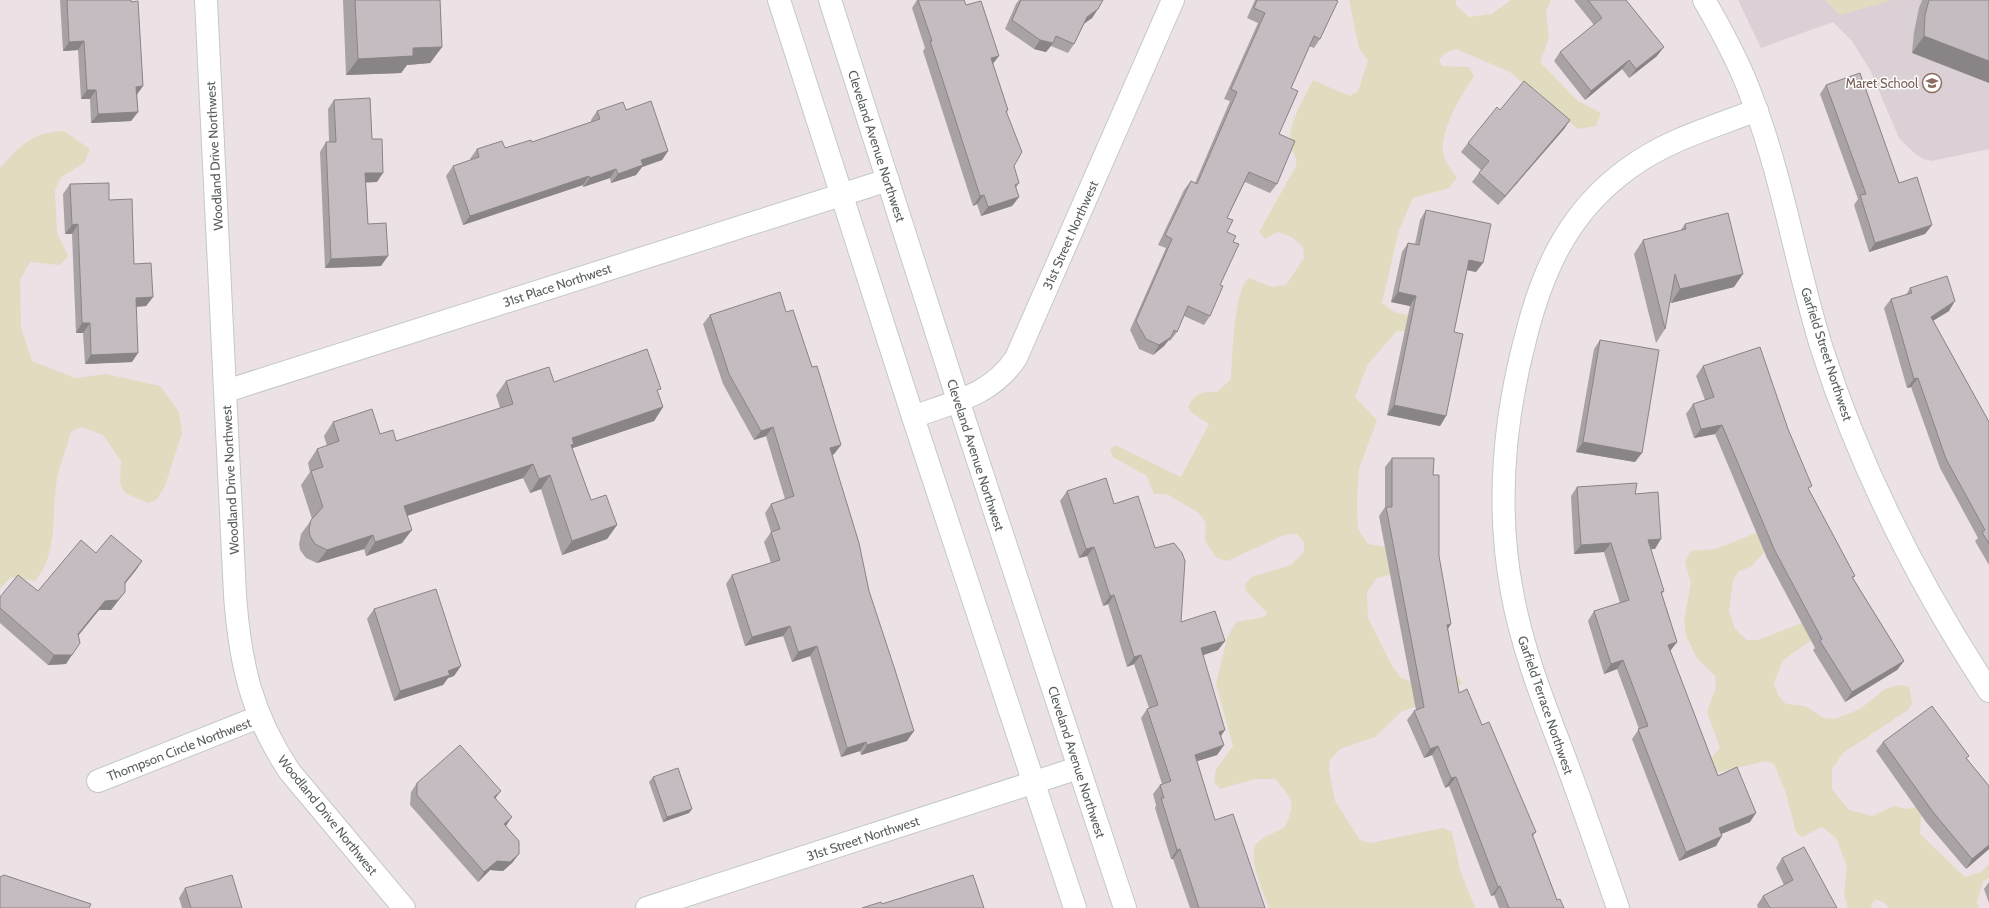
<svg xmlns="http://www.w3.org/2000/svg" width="1989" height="908" font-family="Cabin,sans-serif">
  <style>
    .education { fill: #dbd0d5 }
    .green { fill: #e1dcc0 }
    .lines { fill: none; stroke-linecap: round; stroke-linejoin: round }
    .minor-casing { stroke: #c3c9c6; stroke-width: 24 }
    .secondary-casing { stroke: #c3cbc7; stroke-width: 24 }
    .minor { stroke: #fff; stroke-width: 22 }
    .secondary { stroke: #fff; stroke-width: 22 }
    .wall { fill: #a9a2a5 }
    .shaded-wall { fill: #898486 }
    .building { fill: #c4bcc0; stroke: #898486 }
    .labels { text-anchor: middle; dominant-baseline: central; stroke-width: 3; stroke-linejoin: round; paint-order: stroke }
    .education-label { font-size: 13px; fill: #785e54; stroke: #fff; text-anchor: end }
    .street-label { font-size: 13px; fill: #5a615d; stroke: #fff }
  </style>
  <rect width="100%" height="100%" fill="#ece1e5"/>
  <polygon class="education" points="1738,0 1989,0 1989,149 1931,161 1923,159 1913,152 1899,138 1870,70 1852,41 1833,22 1761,48"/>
  <g class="green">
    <path d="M 1349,0 L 1456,0 L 1456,5 L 1469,17 L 1492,14 L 1511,0 L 1551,0 L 1546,11 L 1549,38 L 1540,62 L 1578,101 L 1601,113 L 1596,126 L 1578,129 L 1510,72 L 1456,49 L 1445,53 L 1439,60 L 1442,66 L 1469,67 L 1474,76 C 1462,94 1437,134 1444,156 C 1446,164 1453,172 1457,178 L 1449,188 L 1413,198 L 1399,230 L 1382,303 L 1396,313 L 1438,320 L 1437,331 L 1397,331 L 1368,364 L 1355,397 L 1377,420 L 1359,469 L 1357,502 L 1358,529 L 1368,544 L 1415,552 L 1408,570 L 1377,578 L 1367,592 L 1368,618 L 1391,664 L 1400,677 L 1412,682 L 1458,676 L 1462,683 L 1455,691 L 1401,712 L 1375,737 L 1340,749 L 1330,760 L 1329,769 L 1335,801 L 1360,840 L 1370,843 L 1443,828 L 1452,832 L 1460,870 L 1475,908 L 1269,908 C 1264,893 1245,855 1258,842 C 1264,836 1277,832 1285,827 C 1296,801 1293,800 1275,779 L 1255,779 L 1220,789 L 1214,782 L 1216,769 L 1233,746 L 1216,684 L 1227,638 L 1236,622 L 1264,617 L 1267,613 L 1246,591 L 1245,584 L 1252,577 L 1291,565 L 1304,552 L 1304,542 L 1297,534 L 1284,535 L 1227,561 L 1217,558 L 1205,541 L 1206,523 L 1199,513 L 1167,494 L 1154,494 L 1147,476 L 1113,457 L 1110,450 L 1115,445 L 1181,477 L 1209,424 L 1192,413 L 1188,407 C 1195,393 1202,391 1217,392 L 1231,379 C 1233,357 1233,291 1249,278 L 1272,287 L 1286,285 L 1304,258 L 1303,247 L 1292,237 L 1278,232 L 1265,239 L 1259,232 L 1296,166 C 1298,154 1290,152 1290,143 C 1289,121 1304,99 1313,80 L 1350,96 L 1358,91 L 1368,61 L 1359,48 Z"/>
    <polygon points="1825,0 1893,0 1840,15"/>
    <path d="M 64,131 L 90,149 L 84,163 L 61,177 L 55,191 L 57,233 L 68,256 L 60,265 L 30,262 L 20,280 L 21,328 L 32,361 L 75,378 L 106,374 L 160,386 L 179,412 L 182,433 L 165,486 L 157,499 L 148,503 L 125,493 L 120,483 L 121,461 L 103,435 L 82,427 L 71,432 C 67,447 60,463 57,479 C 51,513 59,553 35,581 L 11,577 L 0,588 L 0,168 C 20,146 32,132 64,131 Z"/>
    <polygon points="1763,530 1772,543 1751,567 1739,571 1733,580 1729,611 1735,629 1747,640 1758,640 1853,603 1851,613 1783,660 1774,683 1778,695 1786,704 1805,706 1824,718 1835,719 1860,709 1885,689 1899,685 1909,687 1912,703 1908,710 1843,753 1832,769 1832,789 1849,810 1872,816 1894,806 1907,809 1936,803 1921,817 1920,834 1965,877 1981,872 1989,864 1989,878 1983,881 1977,902 1979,908 1889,908 1886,904 1876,899 1871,904 1872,908 1848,908 1844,894 1847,866 1836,838 1822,827 1802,837 1796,832 1786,793 1774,764 1765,761 1708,775 1702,768 1720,748 1707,712 1716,687 1715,676 1697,658 1686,636 1684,621 1691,583 1685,562 1691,551 1716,549"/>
  </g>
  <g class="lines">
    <g class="minor-casing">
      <g id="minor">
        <path d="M 206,0 L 235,595 C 240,663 251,714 290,772 L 404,908"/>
        <path d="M 1704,0 C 1722,31 1740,64 1752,98 C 1783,179 1796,266 1822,349 C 1861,471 1919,584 1989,691"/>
        <polyline points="226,391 888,180"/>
        <path d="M 913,417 C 953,402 992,395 1016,358 L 1173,0"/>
        <polyline points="98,781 259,717"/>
        <polyline points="647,908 1078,768"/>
        <path d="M 1618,908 C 1600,856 1582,804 1563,753 C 1543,701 1522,648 1512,592 C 1496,507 1504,419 1526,336 C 1543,268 1570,210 1629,168 C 1667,140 1713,127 1757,110"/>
      </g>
    </g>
    <g class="secondary-casing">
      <g id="secondary">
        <polyline points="779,0 913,417 1075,908"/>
        <polyline points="830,0 958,400 1125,908"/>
      </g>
    </g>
    <use href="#minor" class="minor"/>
    <use href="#secondary" class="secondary"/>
  </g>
  <g class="wall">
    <polygon points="60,0 131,0 143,86 137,95 138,112 131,121 91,123 90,99 81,99 78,50 63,51"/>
    <polygon points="343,0 440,0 442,47 430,63 407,65 401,73 346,75"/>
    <polygon points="917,0 966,5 993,65 1008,110 1007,112 1014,166 1019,183 1016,188 1019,197 1012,206 981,216 977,204 973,206 923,51 925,48 912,8"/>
    <polygon points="1019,0 1103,0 1098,9 1092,18 1084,24 1074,44 1068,53 1051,46 1046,52 1034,49 1005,29 1016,4"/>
    <polygon points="1255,0 1335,0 1320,39 1314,48 1309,46 1291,88 1279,134 1277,184 1270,193 1245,182 1227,218 1227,232 1233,242 1210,316 1204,325 1184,316 1177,332 1170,341 1169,340 1164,346 1153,355 1139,349 1130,330 1166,248 1158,245 1184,190 1191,181 1195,183 1230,101 1224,99 1258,23 1247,18"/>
    <polygon points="1574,0 1626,0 1657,56 1629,78 1622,69 1585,100 1554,61 1560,52 1594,25"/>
    <polygon points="1922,0 1989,0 1912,53 1914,32 1919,8"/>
    <polygon points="1826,85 1932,225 1925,234 1869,252 1854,205 1858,199 1820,94"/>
    <polygon points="334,100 372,139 377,182 366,182 368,224 381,266 325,268 320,152 326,142 329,142 328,109"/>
    <polygon points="626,110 668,151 662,160 642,167 636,175 611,183 610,178 583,187 583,185 463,225 446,176 453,166 471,160 470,159 477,149 505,148 532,142 591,122 591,120 597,111"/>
    <polygon points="1500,110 1570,120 1564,129 1498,205 1472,182 1481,170 1461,152 1468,143"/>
    <polygon points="70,184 109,200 134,264 153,297 146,306 136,307 132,362 85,364 83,333 76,333 72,234 65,234 63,194"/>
    <polygon points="1426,210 1476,272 1467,270 1454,332 1446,416 1440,426 1387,415 1410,306 1391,302 1402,252 1408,243 1415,244 1420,220"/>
    <polygon points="1685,224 1734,287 1671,303 1670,301 1665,329 1656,343 1634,254 1643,240 1680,231"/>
    <polygon points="1910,288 1949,311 1933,321 1989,422 1989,565 1975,541 1978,538 1940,468 1911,387 1907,388 1884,308 1891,299 1906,295"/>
    <polygon points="786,312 812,367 841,445 834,454 832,455 869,591 907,741 861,755 860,751 841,757 810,656 792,662 783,636 745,646 726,584 732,575 771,563 764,542 771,532 765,513 771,504 785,499 766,436 754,440 723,384 703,324 710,315"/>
    <polygon points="1600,340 1635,462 1576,452 1594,349"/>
    <polygon points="1703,366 1788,429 1809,490 1855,576 1853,578 1904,661 1897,670 1845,702 1813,650 1815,648 1767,558 1715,434 1694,438 1686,414 1693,404 1705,400 1696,376"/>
    <polygon points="506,381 554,382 658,393 663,407 654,421 572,448 591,500 617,525 607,539 562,555 541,489 530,493 523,478 407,516 402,543 366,556 364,549 317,563 306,558 300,550 299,544 301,534 312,519 301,485 310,472 308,463 317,449 327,446 324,436 333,422 380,434 396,441 500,408 496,395"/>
    <polygon points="1392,458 1433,475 1439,556 1448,630 1459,693 1482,725 1536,832 1533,836 1557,900 1564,908 1499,908 1494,895 1491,896 1449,786 1445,788 1432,755 1424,758 1407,720 1414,711 1416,710 1379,516 1385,507 1385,467"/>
    <polygon points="1577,487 1635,494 1655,549 1650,549 1664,591 1662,594 1677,642 1670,651 1718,776 1750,822 1721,834 1716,846 1679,861 1632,739 1639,729 1617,669 1604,674 1588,621 1594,611 1620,603 1604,552 1574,554 1571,496"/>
    <polygon points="1067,491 1114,504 1155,548 1181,622 1225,641 1218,650 1203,655 1221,736 1224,745 1217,755 1197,761 1215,820 1265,908 1190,908 1173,859 1171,859 1155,808 1156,805 1153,794 1160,785 1162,784 1141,718 1147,709 1149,708 1134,664 1127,667 1108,604 1103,606 1087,556 1079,558 1060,501"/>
    <polygon points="96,553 142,561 136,570 125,584 125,592 111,610 99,610 79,635 66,664 48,665 0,623 0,597 38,591"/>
    <polygon points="374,609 454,676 448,678 443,685 394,701 367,619"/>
    <polygon points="1883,742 1967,759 1989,786 1989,849 1966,869 1926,822 1876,751"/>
    <polygon points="653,777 689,813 663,822 649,782"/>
    <polygon points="417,783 496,798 506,826 519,854 512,863 503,871 490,870 478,882 410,805 411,792"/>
    <polygon points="1782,858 1837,908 1758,908 1757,905 1763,896 1784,885 1776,868"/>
    <polygon points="1989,882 1989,903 1984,889"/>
    <polygon points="185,888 242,908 182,908 179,898"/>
  </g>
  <g class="shaded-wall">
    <polygon points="1098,9 1092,18 1080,26 1087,17"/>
    <polygon points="1924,36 1989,61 1989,83 1912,53"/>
    <polygon points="1040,40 1053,43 1046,52 1034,49"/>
    <polygon points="84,41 78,50 63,51 69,42"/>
    <polygon points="442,47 430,63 407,65 401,73 346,75 358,59 413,48"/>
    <polygon points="1664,47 1657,56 1629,78 1636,69"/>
    <polygon points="999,56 992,65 991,58"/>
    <polygon points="1629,60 1622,69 1585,100 1591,91"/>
    <polygon points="143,86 136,95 136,87"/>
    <polygon points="87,90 96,90 90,99 81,99"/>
    <polygon points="138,112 131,121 91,123 98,114"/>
    <polygon points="1570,120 1564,129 1498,205 1505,196"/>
    <polygon points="668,151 662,160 642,167 636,175 611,183 618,174 641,160"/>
    <polygon points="616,169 610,178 583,187 590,178"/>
    <polygon points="365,173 383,173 377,182 359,183"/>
    <polygon points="589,176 583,185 463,225 470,216"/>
    <polygon points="984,195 977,204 973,206 980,196"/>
    <polygon points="1019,197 1012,206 981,216 988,207"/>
    <polygon points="78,224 72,234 65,234 72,225"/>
    <polygon points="1932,225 1925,234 1869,252 1875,243"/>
    <polygon points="388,256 381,266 325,268 331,259"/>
    <polygon points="1469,260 1483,263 1476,272 1462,269"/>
    <polygon points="1743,274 1734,287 1671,303 1680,289"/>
    <polygon points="1398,292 1416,296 1410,306 1391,302"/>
    <polygon points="153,297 146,306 130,307 136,298"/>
    <polygon points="1955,301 1949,311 1924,326 1931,317"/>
    <polygon points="82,323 90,323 83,333 76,333"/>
    <polygon points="1171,337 1164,346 1153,355 1159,345"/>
    <polygon points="138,353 132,362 85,364 91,355"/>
    <polygon points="1918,378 1911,387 1907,388 1914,379"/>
    <polygon points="1394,405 1446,416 1440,426 1387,415"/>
    <polygon points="663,407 654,421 570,449 572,438"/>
    <polygon points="1722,425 1715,434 1694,438 1701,429"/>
    <polygon points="773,427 766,436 754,440 761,431"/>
    <polygon points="1583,442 1642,453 1635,462 1576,452"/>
    <polygon points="841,445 834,454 824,458 830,448"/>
    <polygon points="533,464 523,478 394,520 404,506"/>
    <polygon points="550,475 541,489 530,493 539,479"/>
    <polygon points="617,525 607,539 562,555 572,541"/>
    <polygon points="412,530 402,543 366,556 375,542"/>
    <polygon points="373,535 364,549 317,563 327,550"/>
    <polygon points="1661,539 1655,549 1641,550 1648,540"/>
    <polygon points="1611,543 1604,552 1574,554 1581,545"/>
    <polygon points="1094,547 1087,556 1079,558 1086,549"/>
    <polygon points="142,561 136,570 118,592 125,582"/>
    <polygon points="125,592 111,610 99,610 72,643 78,634 105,601"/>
    <polygon points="1114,595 1108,604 1103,606 1110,596"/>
    <polygon points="1451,624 1445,634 1447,625"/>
    <polygon points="790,626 783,636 745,646 752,637"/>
    <polygon points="1225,641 1218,650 1195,658 1201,648"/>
    <polygon points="1677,642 1670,651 1668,645"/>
    <polygon points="817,646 810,656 792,662 798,652"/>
    <polygon points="54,655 72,655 66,664 48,665"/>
    <polygon points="1141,655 1134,664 1127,667 1134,657"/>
    <polygon points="1623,660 1617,669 1604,674 1611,664"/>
    <polygon points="1904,661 1897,670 1845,702 1852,692"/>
    <polygon points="461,666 454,676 448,678 443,685 394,701 400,691 448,671"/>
    <polygon points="1225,730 1219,739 1219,732"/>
    <polygon points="914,731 907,741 861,755 867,745"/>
    <polygon points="866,742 860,751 841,757 847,748"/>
    <polygon points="1224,745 1217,755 1188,764 1195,755"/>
    <polygon points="1438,746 1432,755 1424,758 1430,749"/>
    <polygon points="1456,777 1449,786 1445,788 1451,778"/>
    <polygon points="501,791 494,800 494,797"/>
    <polygon points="692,809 689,813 663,822 667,817"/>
    <polygon points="1756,813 1750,822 1712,838 1719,828"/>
    <polygon points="512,817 506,826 504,824"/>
    <polygon points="1722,836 1716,846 1679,861 1686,852"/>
    <polygon points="1989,845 1989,849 1966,869 1972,859"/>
    <polygon points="1180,849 1173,859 1171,859 1177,850"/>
    <polygon points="519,854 512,863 503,871 490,870 478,882 484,872 497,861"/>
    <polygon points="1500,886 1494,895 1491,896 1498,887"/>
  </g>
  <g class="building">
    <polygon points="67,0 131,0 131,2 138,1 143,86 136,87 138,112 98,114 96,90 87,90 84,41 69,42"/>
    <polygon points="355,0 440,0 442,47 413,48 413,56 358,59"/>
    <polygon points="918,0 964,0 966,5 981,1 999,56 991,58 1008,110 1006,111 1022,152 1014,166 1019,183 1015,185 1019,197 988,207 984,195 980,196 930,41 932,41"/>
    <polygon points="1021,0 1103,0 1098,9 1087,17 1074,44 1056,36 1053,43 1040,40 1012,20"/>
    <polygon points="1257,0 1335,0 1338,1 1320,39 1314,36 1291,88 1298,91 1279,134 1295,141 1277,184 1249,172 1227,218 1233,220 1227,232 1236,236 1233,242 1239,244 1220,285 1223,286 1210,316 1188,306 1177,332 1174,330 1171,337 1159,345 1146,339 1136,321 1172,239 1165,235 1191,181 1197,184 1237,92 1231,89 1265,13 1254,8"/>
    <polygon points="1588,0 1626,0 1664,47 1636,69 1629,60 1591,91 1560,52 1602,18"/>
    <polygon points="1929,0 1989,0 1989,61 1924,36 1925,15"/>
    <polygon points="1860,73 1899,183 1917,177 1932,225 1875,243 1860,195 1866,194 1826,85"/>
    <polygon points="1524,81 1570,120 1505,196 1479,173 1489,161 1468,143 1497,107 1500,110"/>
    <polygon points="370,98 372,139 382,139 383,173 365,173 368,224 386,223 388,256 331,259 326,142 336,142 334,100"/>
    <polygon points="651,101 668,151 641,160 643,165 618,174 616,169 590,178 589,176 470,216 453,166 479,157 477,149 502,141 505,148 531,140 532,142 600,119 597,111 623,102 626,110"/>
    <polygon points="109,183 109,200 132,199 134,264 151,263 153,297 136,298 138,353 91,355 90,323 82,323 78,224 72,225 70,184"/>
    <polygon points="1426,210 1491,224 1483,263 1469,260 1454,332 1463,334 1446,416 1394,405 1416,296 1398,292 1408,243 1419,245"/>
    <polygon points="1728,213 1743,274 1680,289 1675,274 1665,329 1643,240 1686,229 1685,224"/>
    <polygon points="1947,276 1955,301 1931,317 1989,422 1989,544 1982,532 1985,530 1946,459 1918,378 1914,379 1891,299 1912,293 1910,288"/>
    <polygon points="780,292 786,312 793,310 812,367 817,366 841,445 830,448 859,543 869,591 895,670 914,731 867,745 866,742 847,748 817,646 798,652 790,626 752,637 732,575 780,560 771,532 780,529 771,504 794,496 773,427 761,431 729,374 710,315"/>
    <polygon points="1600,340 1659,350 1642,453 1583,442"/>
    <polygon points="1760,347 1788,429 1812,486 1808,488 1855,576 1852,577 1904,661 1852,692 1820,641 1822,639 1774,549 1722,425 1701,429 1693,404 1714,397 1703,366"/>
    <polygon points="647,349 661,389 657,390 663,407 572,438 574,444 571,445 591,500 606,495 617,525 572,541 550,475 539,479 533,464 404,506 412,530 375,542 373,535 327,550 315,544 310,536 309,530 311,520 323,507 311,471 323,467 317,449 339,441 333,422 372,409 380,434 393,430 396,441 513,404 506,381 549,367 554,382"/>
    <polygon points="1392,458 1434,458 1433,475 1439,475 1439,556 1451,624 1447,625 1459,693 1467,689 1482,725 1489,722 1536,832 1532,834 1557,900 1560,899 1564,908 1509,908 1500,886 1498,887 1456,777 1451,778 1438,746 1430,749 1414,711 1424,707 1386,507 1392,507"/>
    <polygon points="1106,478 1114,504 1138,496 1155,548 1174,543 1182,553 1185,561 1181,622 1215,611 1225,641 1201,648 1225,730 1219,732 1224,745 1195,755 1215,820 1233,814 1265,908 1199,908 1180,849 1177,850 1161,798 1164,798 1160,785 1171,781 1147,709 1158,705 1141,655 1134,657 1114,595 1110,596 1094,547 1086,549 1067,491"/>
    <polygon points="1637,483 1635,494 1658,492 1661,539 1648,540 1664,591 1661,592 1677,642 1668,645 1718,776 1737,767 1756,813 1719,828 1722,836 1686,852 1638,729 1648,726 1623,660 1611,664 1594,611 1629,600 1611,543 1581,545 1577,487"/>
    <polygon points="111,535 142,561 125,582 125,592 118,600 105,601 78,634 80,643 72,655 54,655 0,608 0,597 18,575 38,591 81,540 96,553"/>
    <polygon points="436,589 461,666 448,671 450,675 400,691 374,609"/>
    <polygon points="1932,706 1969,756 1966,758 1989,786 1989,845 1972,859 1933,812 1883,742"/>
    <polygon points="460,745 501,791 494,797 512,817 504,824 519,841 519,854 510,862 497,861 484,872 417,795 417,783"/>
    <polygon points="678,768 692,809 667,817 653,777"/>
    <polygon points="1804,847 1837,908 1770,908 1763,896 1793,880 1782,858"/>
    <polygon points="4,875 91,904 89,908 0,908 0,877"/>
    <polygon points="232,875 242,908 191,908 185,888"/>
    <polygon points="973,875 984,908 862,908 881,902 882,904"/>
  </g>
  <defs>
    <g id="school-ring" transform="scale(1)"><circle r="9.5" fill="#fff" stroke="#8d6e63" stroke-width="1.5"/><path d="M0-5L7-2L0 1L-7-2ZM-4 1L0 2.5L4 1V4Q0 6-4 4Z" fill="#8d6e63"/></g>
  </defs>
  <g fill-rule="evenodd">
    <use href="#school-ring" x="1932" y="83"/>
  </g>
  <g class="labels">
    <g class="education-label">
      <text x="1918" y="83">Maret School</text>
    </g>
    <g class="street-label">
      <text transform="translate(877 146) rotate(72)">Cleveland Avenue Northwest</text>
      <text transform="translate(214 156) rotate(-93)">Woodland Drive Northwest</text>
      <text transform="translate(1070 235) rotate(-66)">31st Street Northwest</text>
      <text transform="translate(557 285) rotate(-18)">31st Place Northwest</text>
      <text transform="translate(1827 354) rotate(72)">Garfield Street Northwest</text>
      <text transform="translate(976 455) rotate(72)">Cleveland Avenue Northwest</text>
      <text transform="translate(230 480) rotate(-93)">Woodland Drive Northwest</text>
      <text transform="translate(1546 705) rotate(71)">Garfield Terrace Northwest</text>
      <text transform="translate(179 749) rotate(-21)">Thompson Circle Northwest</text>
      <text transform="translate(1077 762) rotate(72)">Cleveland Avenue Northwest</text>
      <text transform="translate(328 815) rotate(51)">Woodland Drive Northwest</text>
      <text transform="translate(863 838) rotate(-18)">31st Street Northwest</text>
    </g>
  </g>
</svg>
